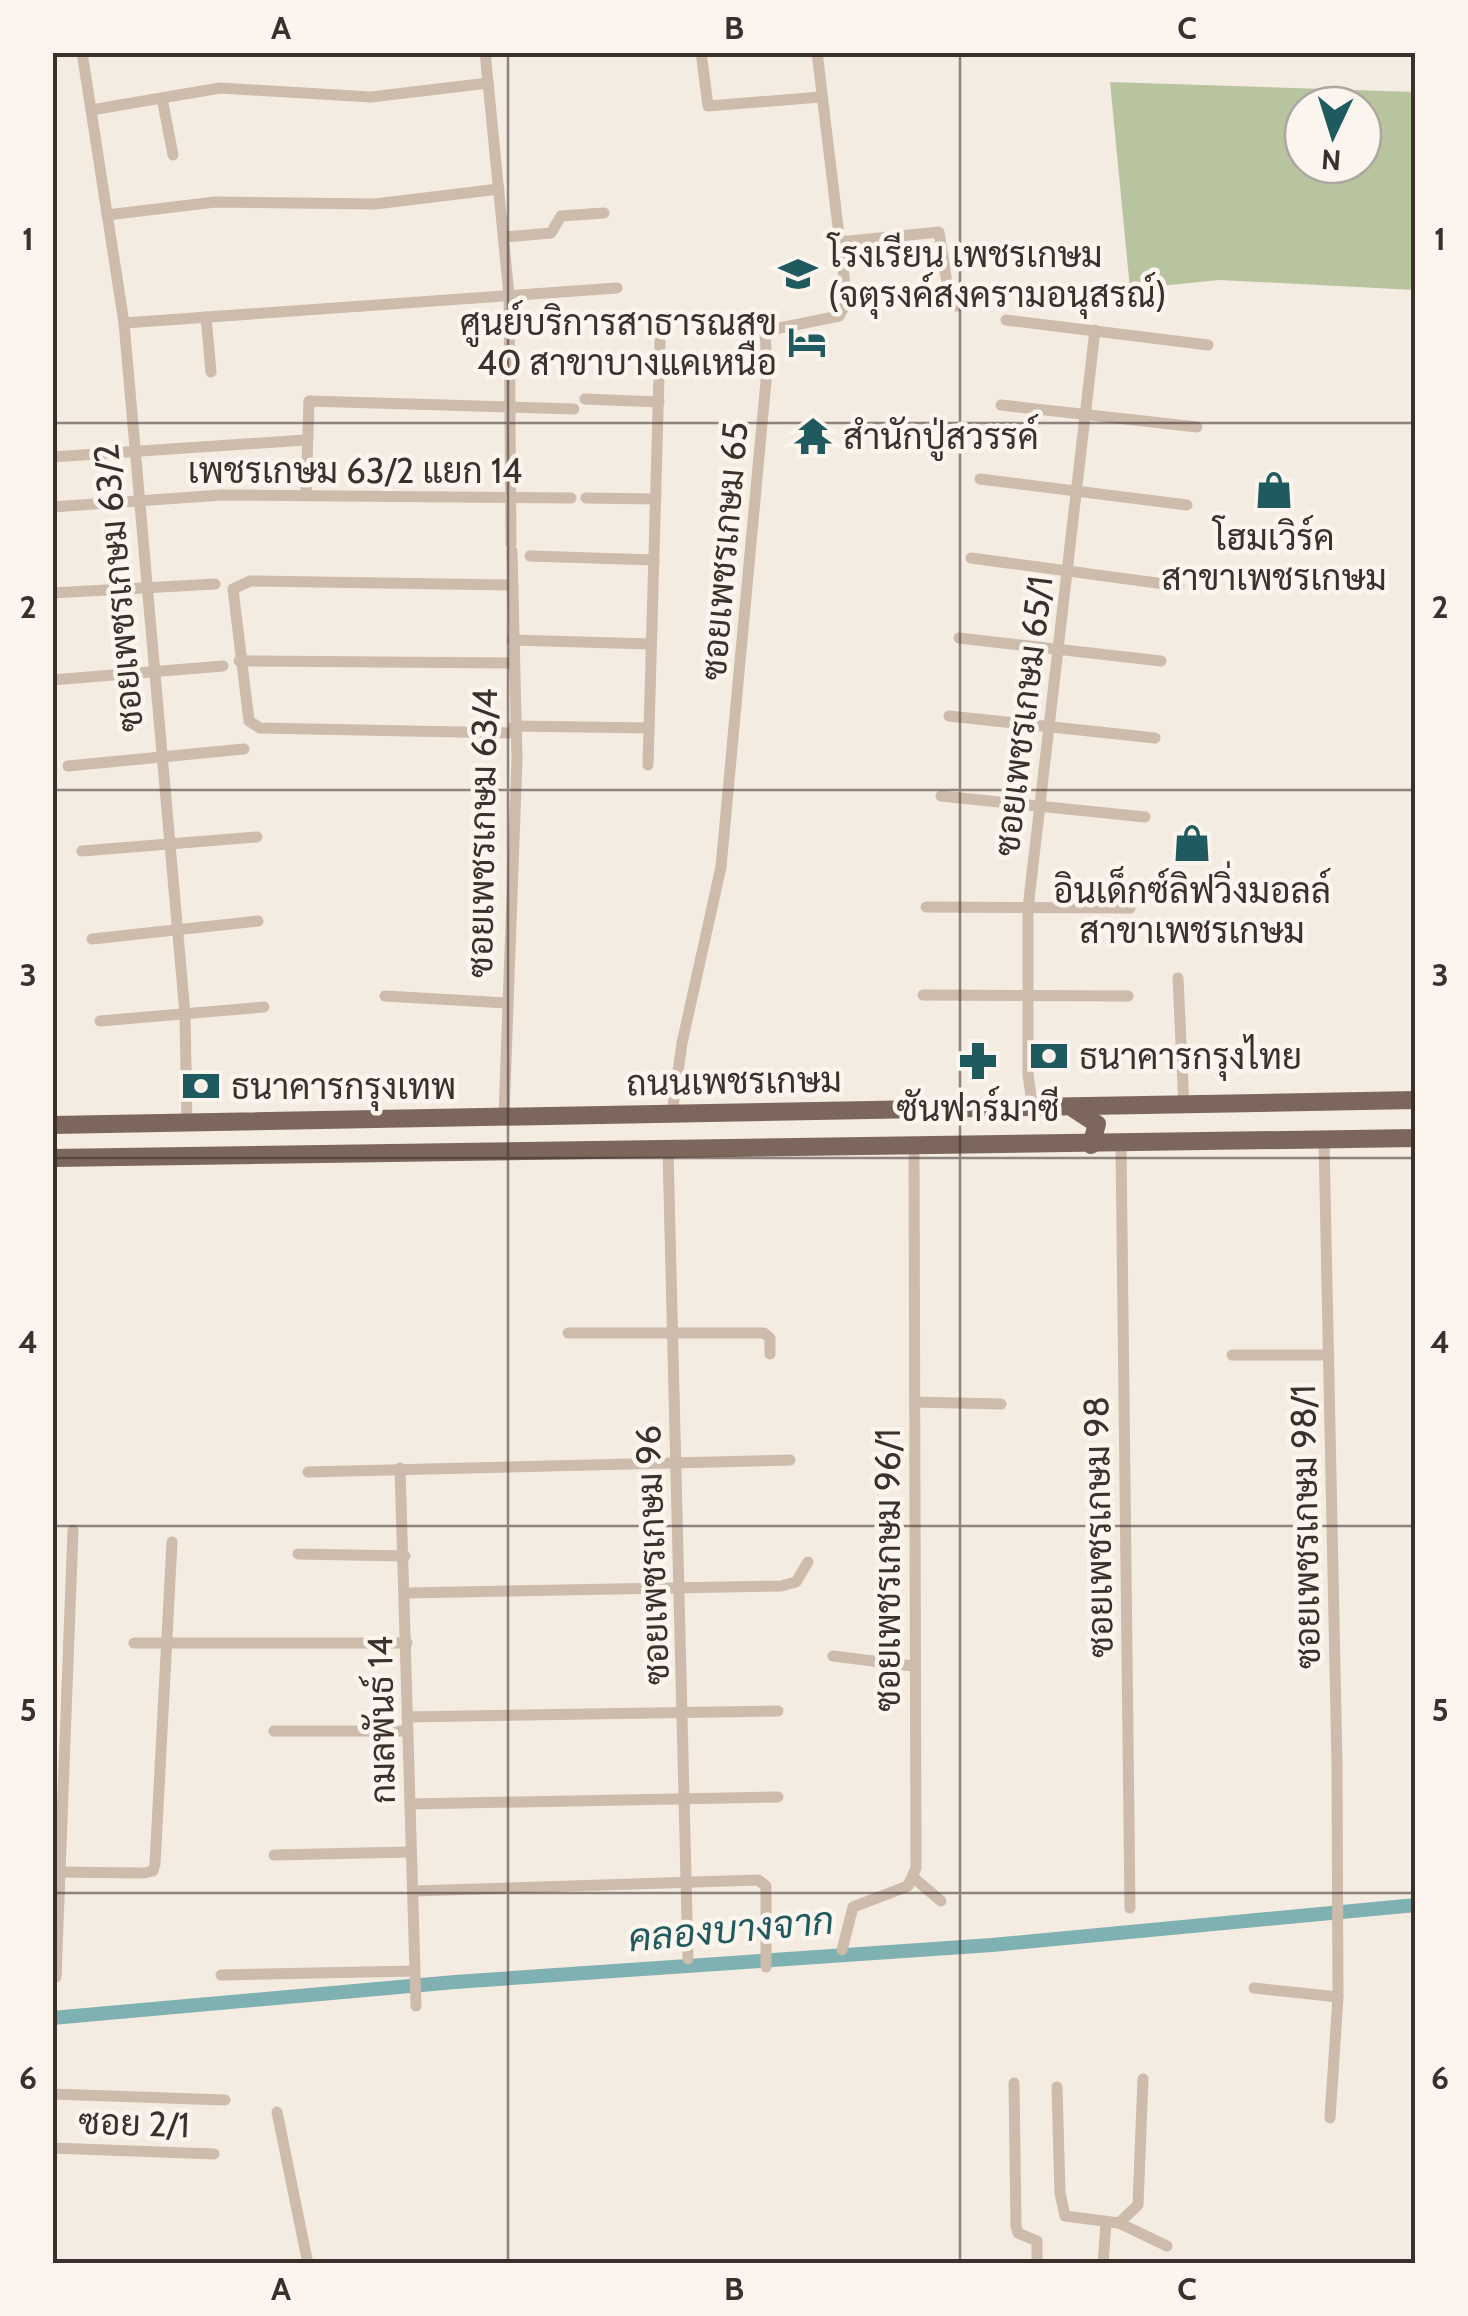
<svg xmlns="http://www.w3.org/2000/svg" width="1468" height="2316" font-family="Cabin,Sarabun,sans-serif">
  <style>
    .green { fill: #b8c4a0; fill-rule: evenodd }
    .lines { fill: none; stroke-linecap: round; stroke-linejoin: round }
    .canal { stroke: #7fb0b2; stroke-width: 14 }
    .minor { stroke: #cdbbac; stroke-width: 11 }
    .primary { stroke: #7d675c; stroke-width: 18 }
    .grid { fill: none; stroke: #3b302b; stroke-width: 2.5; stroke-opacity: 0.55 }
    .labels { text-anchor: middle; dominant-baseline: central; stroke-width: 9; stroke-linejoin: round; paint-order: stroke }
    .poi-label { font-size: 35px; fill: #3b302b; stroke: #fbf5ee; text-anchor: start }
    .street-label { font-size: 35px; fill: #3b302b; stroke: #fbf5ee }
    .water-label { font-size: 38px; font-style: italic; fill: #1f5a5e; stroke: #fbf5ee }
    .neatline { fill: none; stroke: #3b302b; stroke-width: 4 }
    .grid-label { font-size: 32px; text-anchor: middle; font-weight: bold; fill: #3b302b }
  </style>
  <rect width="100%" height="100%" fill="#f4ebe1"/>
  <path class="green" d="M 1110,82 L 1415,92 L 1415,290 L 1219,280 L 1130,289 ZM 1303,105 L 1363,105 L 1363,165 L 1303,165 Z"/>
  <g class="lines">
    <polyline class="canal" points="52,2018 455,1982 992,1945 1416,1905"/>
    <g class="minor">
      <polyline points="82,52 124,323 185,1014 187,1122"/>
      <polyline points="485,52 509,295 511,544"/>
      <polyline points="701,52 708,106 821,97"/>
      <polyline points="162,98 173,155"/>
      <polyline points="91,110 220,88 371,97 488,83"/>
      <polyline points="107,215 215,202 375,204 499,189"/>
      <polyline points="504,237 551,233 561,216 604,213"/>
      <polyline points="839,242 939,232 950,302 957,306 977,302"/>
      <polyline points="206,317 211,372"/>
      <polyline points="1006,320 1208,345"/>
      <polyline points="124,323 617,288"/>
      <polyline points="585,399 659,402"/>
      <polyline points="1001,405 1197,427"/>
      <polyline points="52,457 306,440"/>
      <polyline points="980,479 1187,505"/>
      <polyline points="306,495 309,401 574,409"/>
      <polyline points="586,498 656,499"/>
      <polyline points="52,507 222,495 571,498"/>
      <polyline points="530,556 654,560"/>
      <polyline points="971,558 1179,586"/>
      <polyline points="513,585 250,581 233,589 249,721 260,728 514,733"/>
      <polyline points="52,593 215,584"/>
      <polyline points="959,638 1161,661"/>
      <polyline points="512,640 651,644"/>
      <polyline points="239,661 512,663"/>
      <polyline points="52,680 223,666"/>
      <polyline points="949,716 1155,738"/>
      <polyline points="514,726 649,728"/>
      <polyline points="648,765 660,341"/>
      <polyline points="68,766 244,749"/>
      <polyline points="941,796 1145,817"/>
      <polyline points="82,851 257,837"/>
      <polyline points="926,907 1130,908"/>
      <polyline points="92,939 258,921"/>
      <polyline points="1178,978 1184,1107"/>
      <polyline points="923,995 1128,996"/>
      <polyline points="385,996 507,1003"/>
      <polyline points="100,1021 264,1007"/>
      <polyline points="1033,1110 1028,1075 1028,908 1095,330"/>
      <polyline points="672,1114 682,1043 721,867 767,370 765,331 839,316 847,302 817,52"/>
      <polyline points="504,1116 517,759 512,551"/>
      <polyline points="1324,1141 1337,1765 1338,1997 1330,2118"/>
      <polyline points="1121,1145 1130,1908"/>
      <polyline points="668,1150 688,1959"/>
      <polyline points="568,1333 764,1333 770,1338 770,1354"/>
      <polyline points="1232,1355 1329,1355"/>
      <polyline points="915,1402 1001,1404"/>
      <polyline points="400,1468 416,2006"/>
      <polyline points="308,1472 790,1460"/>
      <polyline points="298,1554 405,1556"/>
      <polyline points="406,1593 781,1586 796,1582 808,1562"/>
      <polyline points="134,1643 407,1643"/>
      <polyline points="833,1656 913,1666"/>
      <polyline points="407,1717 778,1711"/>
      <polyline points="274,1731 408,1731"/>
      <polyline points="410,1804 778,1797"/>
      <polyline points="274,1855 410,1852"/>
      <polyline points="52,1872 144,1873 153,1871 155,1864 172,1542"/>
      <polyline points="914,1878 941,1901"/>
      <polyline points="413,1891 758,1880 766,1886 766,1967"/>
      <polyline points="842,1950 853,1907 908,1886 916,1868 914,1148"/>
      <polyline points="221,1975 414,1971"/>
      <polyline points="56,1977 73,1530"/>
      <polyline points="1254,1988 1338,1997"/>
      <polyline points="1014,2083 1016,2226 1018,2233 1037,2241 1037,2264"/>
      <polyline points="1057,2087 1060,2193 1065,2216 1119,2223 1138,2205 1143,2079"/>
      <polyline points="52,2094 225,2100"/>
      <polyline points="277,2112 308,2264"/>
      <polyline points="52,2148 214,2154"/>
      <polyline points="1119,2223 1167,2246"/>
      <polyline points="1103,2264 1106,2223"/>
    </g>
    <g class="primary">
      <polyline points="1074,1109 1097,1124 1091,1145"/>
      <polyline points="52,1125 1416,1100"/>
      <polyline points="52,1158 1416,1138"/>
    </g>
  </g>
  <path class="grid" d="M 508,52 L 508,2264M 960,52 L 960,2264M 52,423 L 1416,423M 52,790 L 1416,790M 52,1158 L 1416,1158M 52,1526 L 1416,1526M 52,1893 L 1416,1893"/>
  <defs>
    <g id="school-bare" transform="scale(3)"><path d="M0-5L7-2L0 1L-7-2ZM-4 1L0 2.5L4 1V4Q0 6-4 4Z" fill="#1f5a5e" stroke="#fbf5ee" stroke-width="2.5" paint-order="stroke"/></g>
    <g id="hotel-bare" transform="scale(3)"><path d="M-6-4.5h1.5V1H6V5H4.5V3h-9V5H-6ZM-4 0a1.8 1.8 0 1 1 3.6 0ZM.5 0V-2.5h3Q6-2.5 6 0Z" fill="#1f5a5e" stroke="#fbf5ee" stroke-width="2.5" paint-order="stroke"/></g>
    <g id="temple-bare" transform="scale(3)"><path d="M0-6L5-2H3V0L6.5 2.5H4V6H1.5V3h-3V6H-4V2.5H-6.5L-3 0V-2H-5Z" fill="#1f5a5e" stroke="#fbf5ee" stroke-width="2.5" paint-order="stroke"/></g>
    <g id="shop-bare" transform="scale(3)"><path d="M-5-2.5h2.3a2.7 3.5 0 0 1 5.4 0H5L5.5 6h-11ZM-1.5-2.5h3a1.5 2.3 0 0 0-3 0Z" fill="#1f5a5e" stroke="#fbf5ee" stroke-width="2.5" paint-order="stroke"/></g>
    <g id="bank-bare" transform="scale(3)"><path d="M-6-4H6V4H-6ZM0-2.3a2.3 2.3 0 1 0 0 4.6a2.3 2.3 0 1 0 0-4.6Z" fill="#1f5a5e" stroke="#fbf5ee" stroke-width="2.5" paint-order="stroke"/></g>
    <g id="pharmacy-bare" transform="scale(3)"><path d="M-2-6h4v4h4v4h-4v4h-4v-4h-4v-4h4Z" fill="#1f5a5e" stroke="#fbf5ee" stroke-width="2.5" paint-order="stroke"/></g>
  </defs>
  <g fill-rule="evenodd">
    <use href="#school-bare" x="798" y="274"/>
    <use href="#hotel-bare" x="807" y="342"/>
    <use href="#temple-bare" x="813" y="436"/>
    <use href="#shop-bare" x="1274" y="490"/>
    <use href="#shop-bare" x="1192" y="843"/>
    <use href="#bank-bare" x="1049" y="1056"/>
    <use href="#pharmacy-bare" x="978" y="1061"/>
    <use href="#bank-bare" x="201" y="1086"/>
  </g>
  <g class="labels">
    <g class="poi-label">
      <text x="828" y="254">โรงเรียน เพชรเกษม<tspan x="828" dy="40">(จตุรงค์สงครามอนุสรณ์)</tspan></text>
      <text x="777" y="322" text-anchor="end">ศูนย์บริการสาธารณสุข<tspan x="777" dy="40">40 สาขาบางแคเหนือ</tspan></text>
      <text x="843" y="436">สำนักปู่สวรรค์</text>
      <text x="1274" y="537" text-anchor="middle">โฮมเวิร์ค<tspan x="1274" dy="40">สาขาเพชรเกษม</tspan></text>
      <text x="1192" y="890" text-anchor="middle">อินเด็กซ์ลิฟวิ่งมอลล์<tspan x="1192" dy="40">สาขาเพชรเกษม</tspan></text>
      <text x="1079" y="1056">ธนาคารกรุงไทย</text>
      <text x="231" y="1086">ธนาคารกรุงเทพ</text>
      <text x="978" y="1108" text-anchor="middle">ซันฟาร์มาซี</text>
    </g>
    <g class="street-label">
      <text x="355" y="470">เพชรเกษม 63/2 แยก 14</text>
      <text transform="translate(724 551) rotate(-85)">ซอยเพชรเกษม 65</text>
      <text transform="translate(118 588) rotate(-95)">ซอยเพชรเกษม 63/2</text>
      <text transform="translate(1023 716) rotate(-83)">ซอยเพชรเกษม 65/1</text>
      <text transform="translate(482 833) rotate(-89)">ซอยเพชรเกษม 63/4</text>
      <text transform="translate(734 1081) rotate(-1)">ถนนเพชรเกษม</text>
      <text transform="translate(1098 1527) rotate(-91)">ซอยเพชรเกษม 98</text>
      <text transform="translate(1305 1527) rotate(-91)">ซอยเพชรเกษม 98/1</text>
      <text transform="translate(652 1555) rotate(-92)">ซอยเพชรเกษม 96</text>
      <text transform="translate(887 1570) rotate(-90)">ซอยเพชรเกษม 96/1</text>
      <text transform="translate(381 1720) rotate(-91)">กมลพันธ์ 14</text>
      <text transform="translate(134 2123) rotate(2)">ซอย 2/1</text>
    </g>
    <g class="water-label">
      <text transform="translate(731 1929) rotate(-5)">คลองบางจาก</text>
    </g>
  </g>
  <rect width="1468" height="2316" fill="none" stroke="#fbf5ee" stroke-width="110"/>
  <g transform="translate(1333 135) rotate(184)"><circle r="48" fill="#fbf5ee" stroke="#aea6a0" stroke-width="2.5"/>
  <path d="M0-8L18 38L0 25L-18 38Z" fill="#1f5a5e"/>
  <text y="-15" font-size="28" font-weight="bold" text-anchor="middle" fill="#3b302b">N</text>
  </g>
  <rect x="55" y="55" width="1358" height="2206" class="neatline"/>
  <g class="grid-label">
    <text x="281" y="39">A</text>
    <text x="734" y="39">B</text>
    <text x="1187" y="39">C</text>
    <text x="28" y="250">1</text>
    <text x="1440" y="250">1</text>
    <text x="28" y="618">2</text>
    <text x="1440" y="618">2</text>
    <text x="28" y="986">3</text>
    <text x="1440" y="986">3</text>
    <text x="28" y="1353">4</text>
    <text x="1440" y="1353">4</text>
    <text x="28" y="1721">5</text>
    <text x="1440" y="1721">5</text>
    <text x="28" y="2089">6</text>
    <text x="1440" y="2089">6</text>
    <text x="281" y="2300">A</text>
    <text x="734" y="2300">B</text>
    <text x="1187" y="2300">C</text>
  </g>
</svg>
